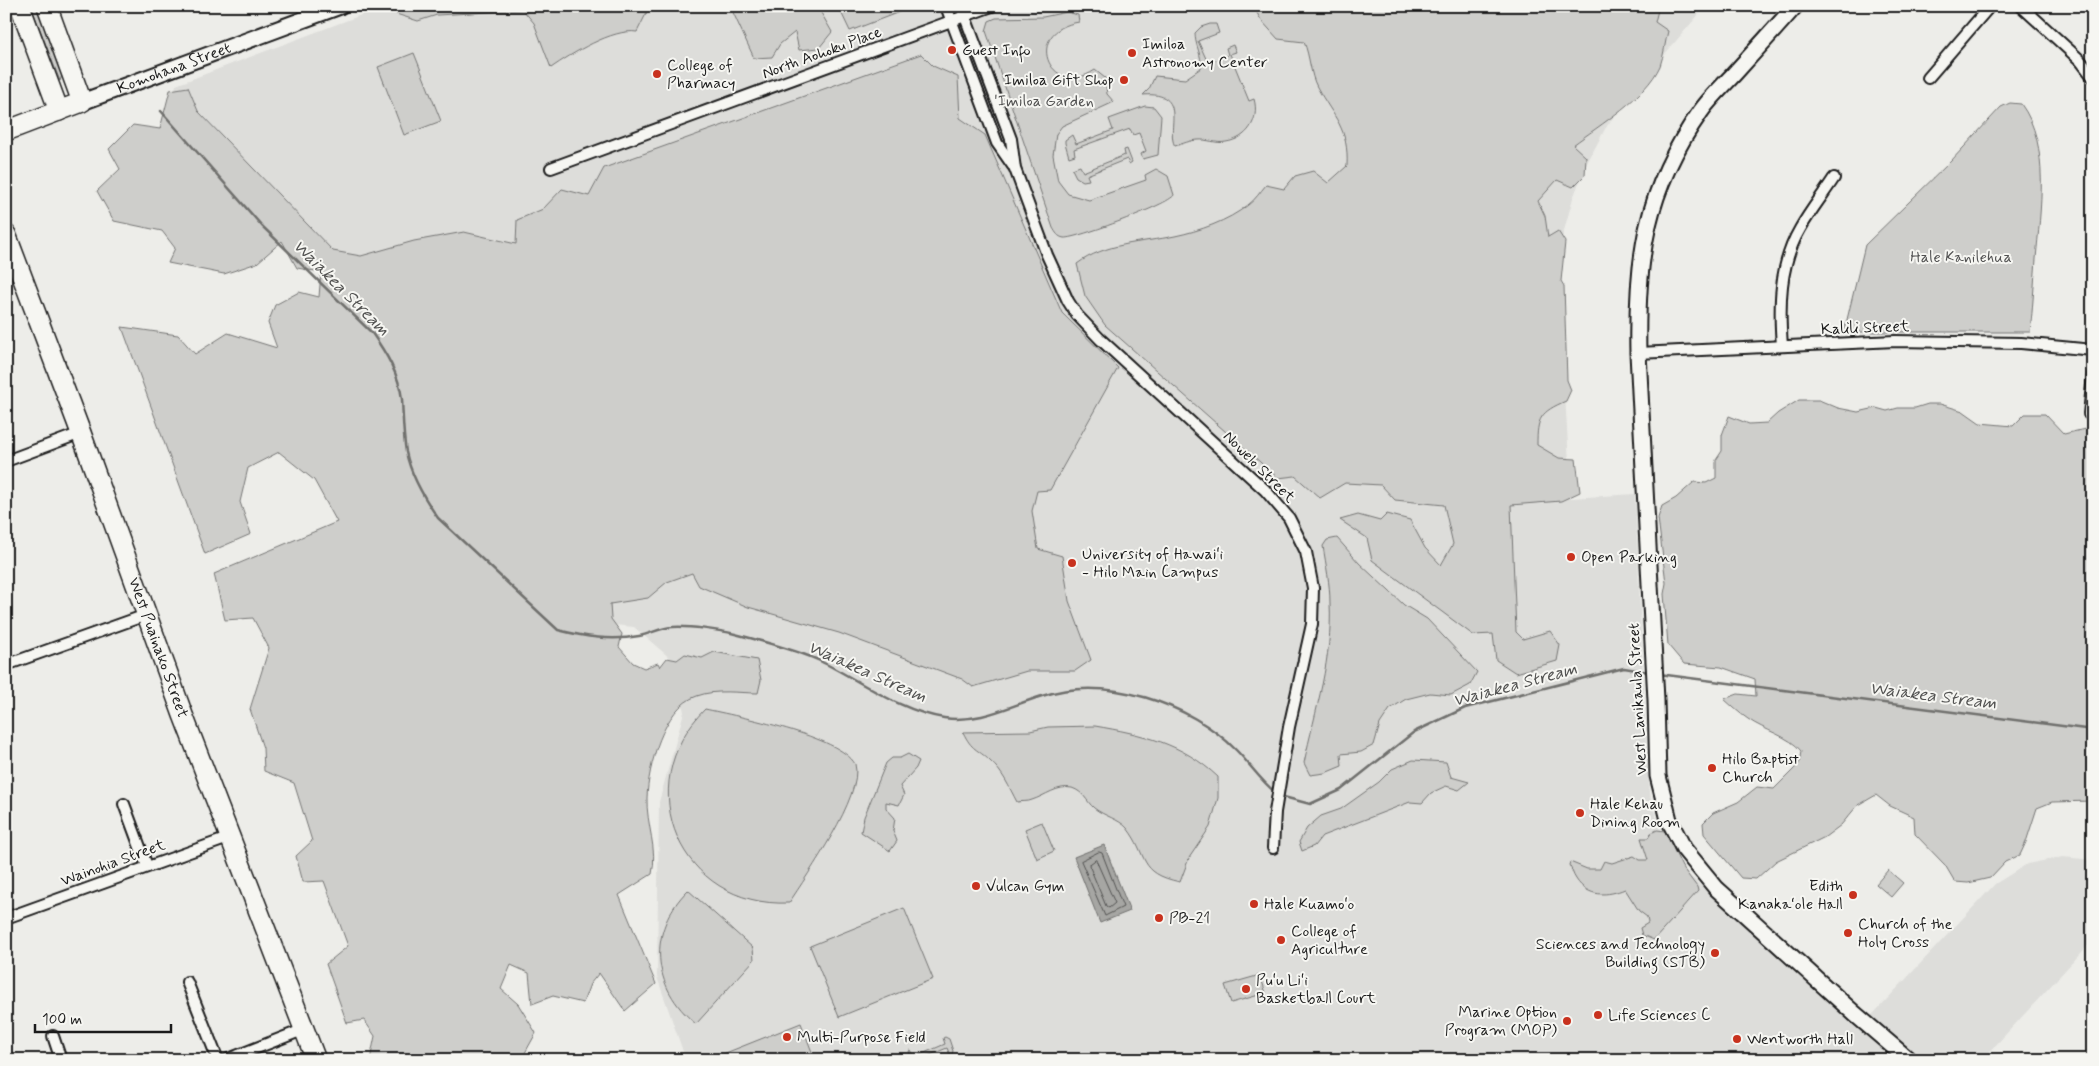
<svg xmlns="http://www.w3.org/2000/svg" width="2099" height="1066" font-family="Mynerve,sans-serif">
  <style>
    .built { fill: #ddddda }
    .green { fill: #cececb; stroke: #757574 }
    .water { fill: #a6a6a3; stroke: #6f6f6d }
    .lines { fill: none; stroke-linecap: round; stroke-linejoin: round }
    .shore { stroke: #535352; stroke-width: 1 }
    .stream { stroke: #6f6f6d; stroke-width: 2.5 }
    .street-casing { stroke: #1c1c1c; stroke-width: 14 }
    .secondary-casing { stroke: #1c1c1c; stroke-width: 19 }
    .highway-casing { stroke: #1c1c1c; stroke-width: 22 }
    .street { stroke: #f6f6f2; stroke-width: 10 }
    .secondary { stroke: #f6f6f2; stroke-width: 15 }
    .highway { stroke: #f6f6f2; stroke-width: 19 }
    .poi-dot { fill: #c8321e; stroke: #f6f6f2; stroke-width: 2 }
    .labels { text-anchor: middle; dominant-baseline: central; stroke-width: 4; stroke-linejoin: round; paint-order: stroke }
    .poi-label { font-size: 16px; fill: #1c1c1c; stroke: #f6f6f2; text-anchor: start }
    .street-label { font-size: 16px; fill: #1c1c1c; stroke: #f6f6f2 }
    .park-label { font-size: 16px; fill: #515151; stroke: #f6f6f2 }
    .water-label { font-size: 18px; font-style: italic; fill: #535352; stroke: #f6f6f2 }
  </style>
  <rect width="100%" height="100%" fill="#edede9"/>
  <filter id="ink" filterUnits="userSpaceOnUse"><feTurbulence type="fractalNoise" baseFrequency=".02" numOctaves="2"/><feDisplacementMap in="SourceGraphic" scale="10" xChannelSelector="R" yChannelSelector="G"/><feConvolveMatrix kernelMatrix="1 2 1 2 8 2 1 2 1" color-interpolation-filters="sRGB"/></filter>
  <g filter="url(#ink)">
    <polygon class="built" points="385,6 1706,6 1627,98 1605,129 1587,163 1573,198 1563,234 1558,272 1571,498 1635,494 1647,763 1651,802 1661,829 1674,855 1691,877 1859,1029 1995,884 2027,864 2063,857 2093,860 2093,940 1982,1060 686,1060 657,977 659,802 684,712 671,659 634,627 585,622 410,371 175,89 176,85"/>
    <g class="green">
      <polygon points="31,6 37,6 62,75 60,81"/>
      <path d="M 397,6 L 650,6 L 637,32 C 613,28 571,54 551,68 L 534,23 L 523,10 L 437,15 L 418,21 L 396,14 Z"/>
      <polygon points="720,6 824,6 820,11 832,32 819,48 799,50 795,32 780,44 772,57 754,58 731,8"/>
      <polygon points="836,6 915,6 850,31 840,10"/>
      <path d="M 1253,6 L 1292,6 L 1294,8 L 1659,6 L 1655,22 L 1668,31 C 1665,42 1664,55 1660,66 C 1646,97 1600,125 1573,145 L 1586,157 L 1585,175 L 1573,187 L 1557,180 L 1538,201 L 1545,216 L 1548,237 L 1558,231 L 1565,242 L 1561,281 L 1564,286 L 1567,380 L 1571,390 L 1566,401 C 1540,412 1537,418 1537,445 L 1559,458 L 1576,459 L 1580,492 L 1561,501 L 1511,505 L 1516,632 L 1523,639 L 1550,631 L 1560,645 L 1557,661 L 1516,673 L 1496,660 L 1493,634 L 1473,635 L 1372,560 L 1367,538 L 1340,520 L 1358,515 L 1380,521 L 1387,514 L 1410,520 L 1425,548 L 1441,565 L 1453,544 L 1444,505 L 1395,500 L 1381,485 L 1345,483 L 1320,498 L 1295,476 L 1278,478 L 1105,325 L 1085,296 L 1077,264 C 1105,243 1141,243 1175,236 C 1199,231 1228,221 1248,205 C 1255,200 1260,192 1266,185 L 1284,189 L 1295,176 L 1313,171 L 1328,183 L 1347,166 C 1349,128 1334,118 1317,87 C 1310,74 1310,56 1304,42 L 1278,39 L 1261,20 Z"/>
      <path d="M 1067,12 L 1078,15 L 1079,22 C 1021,31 1050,100 1095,70 L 1105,78 L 1107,94 L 1114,102 L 1062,126 L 1056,134 L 1053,155 L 1058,181 L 1068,194 L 1089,200 L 1146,180 L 1145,175 L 1156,169 L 1168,176 L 1174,195 C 1170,204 1076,239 1064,238 C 1058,237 1056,233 1053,228 L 986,31 L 989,21 L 996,18 L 1043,17 Z"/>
      <path d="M 1210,24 L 1216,24 L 1219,33 L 1198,41 L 1208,63 L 1228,55 L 1226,48 L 1233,45 L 1236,52 L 1230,54 L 1249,101 L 1254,99 C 1260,120 1247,139 1226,142 C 1216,144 1207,139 1198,140 C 1191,140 1182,144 1175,146 C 1165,130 1190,91 1143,95 L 1149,89 L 1155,76 L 1185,79 L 1201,68 C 1202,54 1195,46 1195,33 L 1201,27 Z"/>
      <polygon points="414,53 441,121 404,135 378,67"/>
      <path d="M 921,54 L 933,66 L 958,77 L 960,118 L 985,135 L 1062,313 L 1118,368 L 1050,490 L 1037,491 L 1032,511 L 1038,549 L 1062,556 L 1069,601 L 1091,660 L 1075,671 L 1027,671 L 973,687 L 962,679 L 839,633 L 748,607 L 699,586 L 692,573 L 667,582 L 648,598 L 610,604 L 611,619 L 622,634 L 619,647 L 633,663 L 644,668 L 658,663 L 660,667 L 667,658 L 677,660 L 685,654 L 702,658 L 714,652 L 757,660 L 761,680 L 758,693 C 738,693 716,689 697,696 C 663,707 648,768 647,798 C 646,824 658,849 652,874 L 619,895 L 656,984 L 625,1011 L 599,973 L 590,984 L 583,1003 L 553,996 L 532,1004 L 529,973 L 511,965 L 501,989 L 518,1004 L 536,1033 L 521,1060 L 370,1060 L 375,1036 L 364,1020 L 347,1023 L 326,964 L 348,946 L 324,881 L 303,882 L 296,856 L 312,841 L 294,783 L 264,771 L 263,748 L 250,709 L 269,648 L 253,618 L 225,620 L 214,574 L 337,522 L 314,480 L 279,452 L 248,468 L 240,502 L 251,534 L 205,554 L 122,327 L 178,335 L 195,354 L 228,333 L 277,348 L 268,323 L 275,305 L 299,292 L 319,297 L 321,272 L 297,268 L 282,241 L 257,263 L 224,274 L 168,263 L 175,248 L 162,231 L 114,221 L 97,191 L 120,169 L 109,149 L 133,125 L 160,129 L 170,90 L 188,87 L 198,111 L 333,251 L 361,256 L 414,241 L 464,232 L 516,244 L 517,220 L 543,209 L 562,189 L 589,196 L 604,168 Z"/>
      <path d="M 2010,103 L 2021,104 C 2051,145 2040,211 2036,259 C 2034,283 2033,307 2030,332 L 1844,332 L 1865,245 L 1951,161 L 2001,107 Z"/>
      <polygon points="1145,106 1154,107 1161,116 1158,155 1143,159 1141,154 1146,151 1139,133 1133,135 1130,129 1074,149 1075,155 1069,157 1065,143 1065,140 1072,135 1076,144 1113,130 1109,119"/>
      <polygon points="1127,149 1132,162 1129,164 1127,159 1087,175 1089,180 1083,181 1076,177 1072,169 1080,166 1083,172 1125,155 1124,150"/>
      <path d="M 1799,400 L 1819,400 L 1838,408 L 1858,412 L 1876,408 L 1887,411 L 1898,408 L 1915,408 L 1928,404 L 1940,404 L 1963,411 L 1980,423 L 2013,426 L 2025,414 L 2045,414 L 2064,434 L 2085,429 L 2093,424 L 2093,801 L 2052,802 L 2037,808 L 2026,842 L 2020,855 L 2005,862 L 1990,878 L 1968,883 L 1955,882 L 1945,865 L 1915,834 L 1914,817 L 1890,806 L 1876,795 L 1857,806 L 1841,825 L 1825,837 L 1776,861 L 1756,879 L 1741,878 L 1704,834 L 1703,823 L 1713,813 L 1738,802 L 1757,787 L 1774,789 L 1799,764 L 1801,751 C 1791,737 1763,730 1748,719 C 1739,713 1732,706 1724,699 L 1738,694 L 1756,696 L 1755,679 L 1721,667 L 1684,664 L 1668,645 L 1664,594 L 1666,583 L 1658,518 L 1662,506 L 1676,498 L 1694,482 L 1706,483 L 1716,478 L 1716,460 L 1722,451 L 1722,435 L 1729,416 L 1749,424 L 1767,423 L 1778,413 Z"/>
      <path d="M 1337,538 L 1359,563 L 1404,605 L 1427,619 L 1477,672 L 1470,685 L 1451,695 L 1430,693 L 1406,699 L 1390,709 L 1380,724 L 1374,745 L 1361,752 L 1341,754 L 1342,766 L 1325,773 L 1310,775 L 1304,763 C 1315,711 1333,657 1330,603 C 1330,584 1326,565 1323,546 L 1327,540 Z"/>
      <path d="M 705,709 C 737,716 840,736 855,764 C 864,795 807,875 789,903 C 680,908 628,786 705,709 Z"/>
      <path d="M 1095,726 C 1142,734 1182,743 1218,777 L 1218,798 L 1210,827 L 1189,858 L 1180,882 C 1137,873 1149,856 1127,828 C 1119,819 1104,816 1094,808 C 1086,801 1084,792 1072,788 C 1057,785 1045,796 1032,800 C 1028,802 1022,801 1017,802 C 1009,787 1003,772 990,761 C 977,748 972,751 963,732 L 1030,731 L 1048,727 Z"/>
      <polygon points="908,754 919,761 916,768 900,786 904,795 899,805 886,802 886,808 895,818 893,831 897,841 890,851 861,832 864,817 886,763 892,758 900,758"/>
      <polygon points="1413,760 1446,762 1451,777 1469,782 1459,790 1446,786 1431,793 1422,803 1410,802 1322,836 1314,846 1302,851 1299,842 1307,828 1321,816 1341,809 1379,782 1392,769"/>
      <polygon points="1042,822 1054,851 1037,859 1025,829"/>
      <path d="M 1657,830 L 1665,831 L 1682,867 L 1697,887 L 1698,891 L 1654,940 L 1642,935 L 1640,928 L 1648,923 L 1647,917 L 1639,911 L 1625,889 C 1608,896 1588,898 1576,879 C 1573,875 1572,869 1569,865 L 1570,862 L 1587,869 L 1600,869 L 1604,861 L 1612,863 L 1634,856 L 1640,860 L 1648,860 L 1641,838 L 1648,838 L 1651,833 Z"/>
      <polygon points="1888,870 1903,883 1891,897 1876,884"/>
      <path d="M 688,890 L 753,948 L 754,960 L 696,1024 C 651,987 647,931 688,890 Z"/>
      <polygon points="904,908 933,979 839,1017 810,946"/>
      <polygon points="1260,975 1266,993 1231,1003 1225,985"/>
      <polygon points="801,1023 815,1060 708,1060"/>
      <polygon points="945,1037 949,1039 953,1051 952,1054 950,1055 947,1048 918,1060 909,1060 911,1058 909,1051 911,1050 915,1057 945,1044 943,1038"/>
    </g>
    <polygon class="water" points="1104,845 1130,911 1100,923 1074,857"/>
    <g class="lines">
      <g class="shore">
        <polygon points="1099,852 1102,853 1123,907 1105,916 1081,861"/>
        <polygon points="1096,860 1115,903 1109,908 1106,906 1089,865"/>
      </g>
      <g class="stream">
        <path d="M 161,111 L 262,226 L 372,333 C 386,353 399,374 402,399 C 403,417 403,434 406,452 C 411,476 424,498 438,518 L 558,630 C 585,637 611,641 639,636 C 650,634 662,627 673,627 C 689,626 719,630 735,634 C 758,640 800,651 820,661 C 861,681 899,711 944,718 C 980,723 1009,706 1042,696 C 1106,675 1190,703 1236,750 C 1250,764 1260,780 1276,793"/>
        <polyline points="1659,674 2093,730"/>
        <polyline points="1280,796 1310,804 1341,790 1414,732 1465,708 1624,668 1649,672"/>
      </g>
      <g class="street-casing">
        <g id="street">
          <polyline points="946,6 997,143 1013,166"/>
          <polyline points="961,6 1011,139 1015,169 1047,255 1068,301 1077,315 1100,339 1265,490 1289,518 1306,552 1313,588 1312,624 1289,727 1275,812 1273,848"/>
          <polyline points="2021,6 2080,60 2093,77"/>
          <polyline points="1928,78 1990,6"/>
          <polyline points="551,168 992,6"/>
          <path d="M 1782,346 C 1779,306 1779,265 1800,229 C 1810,211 1823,195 1834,178"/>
          <polyline points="1638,353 1895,341 2021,343 2093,350"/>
          <polyline points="2089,414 2093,375"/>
          <polyline points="6,461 81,433"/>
          <polyline points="6,665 146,615"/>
          <polyline points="124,804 147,866"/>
          <polyline points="6,918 231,837"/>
          <polyline points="187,982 218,1060"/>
          <polyline points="53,1036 61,1060"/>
          <polyline points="226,1060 305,1029"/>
        </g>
      </g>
      <g class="secondary-casing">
        <g id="secondary">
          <path d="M 1795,6 C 1775,29 1754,52 1734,74 C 1723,86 1710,98 1701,111 C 1645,190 1636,259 1638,353 L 1656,700 L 1658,776 L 1669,820 L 1684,849 L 1716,888 L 1855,1014 L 1909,1060"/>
          <path id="s1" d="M 82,102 L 340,6"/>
        </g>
      </g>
      <g class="highway-casing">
        <g id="highway">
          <polyline points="20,6 59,111"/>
          <polyline points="6,131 82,102 47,6"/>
          <path id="s2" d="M 6,234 L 81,433 L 183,715 L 316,1060"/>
        </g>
      </g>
      <use href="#street" class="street"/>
      <use href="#secondary" class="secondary"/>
      <use href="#highway" class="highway"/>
    </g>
  </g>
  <g class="poi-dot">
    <circle cx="952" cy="50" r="5"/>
    <circle cx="1132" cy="53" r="5"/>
    <circle cx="657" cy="74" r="5"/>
    <circle cx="1124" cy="80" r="5"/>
    <circle cx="1571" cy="557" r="5"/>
    <circle cx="1072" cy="563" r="5"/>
    <circle cx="1712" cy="768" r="5"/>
    <circle cx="1580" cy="813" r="5"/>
    <circle cx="976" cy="886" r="5"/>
    <circle cx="1853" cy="895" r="5"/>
    <circle cx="1254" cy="904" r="5"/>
    <circle cx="1159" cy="918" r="5"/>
    <circle cx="1848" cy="933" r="5"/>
    <circle cx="1281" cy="940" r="5"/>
    <circle cx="1715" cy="953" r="5"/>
    <circle cx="1246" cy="989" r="5"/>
    <circle cx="1598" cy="1015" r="5"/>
    <circle cx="1567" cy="1021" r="5"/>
    <circle cx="787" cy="1037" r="5"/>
    <circle cx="1737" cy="1039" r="5"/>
  </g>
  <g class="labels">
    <g class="poi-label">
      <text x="1142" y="44">Imiloa<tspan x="1142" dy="18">Astronomy Center</tspan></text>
      <text x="962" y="50">Guest Info</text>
      <text x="667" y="65">College of<tspan x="667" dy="18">Pharmacy</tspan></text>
      <text x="1114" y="80" text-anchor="end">Imiloa Gift Shop</text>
      <text x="1082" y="554">University of Hawaiʻi<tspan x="1082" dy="18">- Hilo Main Campus</tspan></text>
      <text x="1581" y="557">Open Parking</text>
      <text x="1722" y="759">Hilo Baptist<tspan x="1722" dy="18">Church</tspan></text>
      <text x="1590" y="804">Hale Kehau<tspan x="1590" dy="18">Dining Room</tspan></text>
      <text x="986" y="886">Vulcan Gym</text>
      <text x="1843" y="886" text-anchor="end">Edith<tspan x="1843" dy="18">Kanaka‘ole Hall</tspan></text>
      <text x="1264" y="904">Hale Kuamoʻo</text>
      <text x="1169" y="918">PB-21</text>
      <text x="1858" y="924">Church of the<tspan x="1858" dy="18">Holy Cross</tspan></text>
      <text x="1291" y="931">College of<tspan x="1291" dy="18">Agriculture</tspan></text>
      <text x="1705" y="944" text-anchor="end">Sciences and Technology<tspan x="1705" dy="18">Building (STB)</tspan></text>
      <text x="1256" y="980">Puʻu Liʻi<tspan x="1256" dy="18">Basketball Court</tspan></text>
      <text x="1557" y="1012" text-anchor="end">Marine Option<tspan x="1557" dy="18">Program (MOP)</tspan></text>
      <text x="1608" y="1015">Life Sciences C</text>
      <text x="797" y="1037">Multi-Purpose Field</text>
      <text x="1747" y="1039">Wentworth Hall</text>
    </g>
    <g class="street-label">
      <text transform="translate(822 53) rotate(-20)">North Aohoku Place</text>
      <text stroke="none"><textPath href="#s1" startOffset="98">Komohana Street</textPath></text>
      <text transform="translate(1865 328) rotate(-2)">Kalili Street</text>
      <text transform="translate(1259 467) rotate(45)">Nowelo Street</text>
      <text stroke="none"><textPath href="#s2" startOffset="441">West Puainako Street</textPath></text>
      <text transform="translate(1638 699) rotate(-93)">West Lanikaula Street</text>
      <text transform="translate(113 863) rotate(-20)">Wainohia Street</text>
    </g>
    <g class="park-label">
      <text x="1044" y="101">'Imiloa Garden</text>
      <text x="1961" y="257">Hale Kanilehua</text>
    </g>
    <g class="water-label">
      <text transform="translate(341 288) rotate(45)">Waiakea Stream</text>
      <text transform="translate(867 672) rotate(24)">Waiakea Stream</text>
      <text transform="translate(1515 685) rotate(-15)">Waiakea Stream</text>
      <text transform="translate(1933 696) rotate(7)">Waiakea Stream</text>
    </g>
  </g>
  <rect width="2099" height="1066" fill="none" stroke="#f6f6f2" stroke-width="25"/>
  <rect x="12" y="12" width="2074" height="1041" fill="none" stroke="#1c1c1c" stroke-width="2" filter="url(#ink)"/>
  <path d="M35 1024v8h136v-8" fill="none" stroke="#1c1c1c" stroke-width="2.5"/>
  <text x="42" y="1024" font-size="15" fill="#1c1c1c" stroke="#f6f6f2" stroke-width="4" paint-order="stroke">100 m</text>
</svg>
